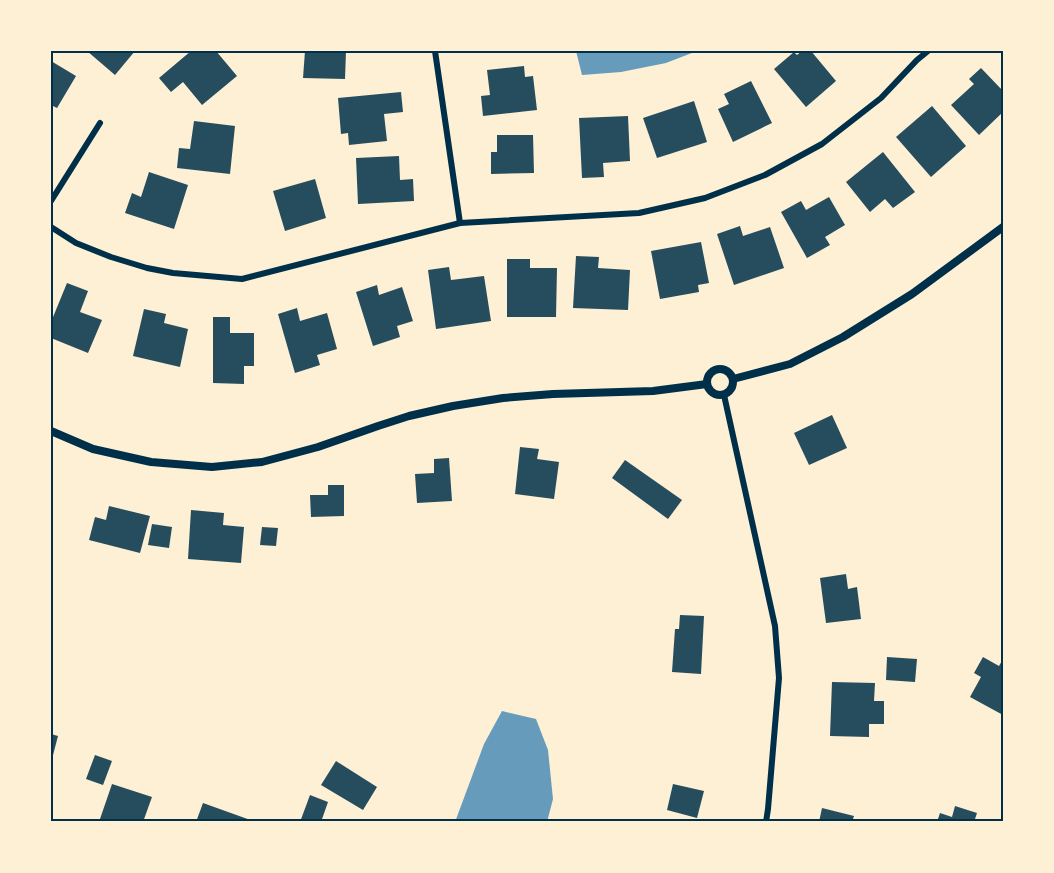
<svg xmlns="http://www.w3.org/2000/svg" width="1054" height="873" font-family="'PT Sans',sans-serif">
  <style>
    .water { fill: #669bbc }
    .building { fill: #264d5e }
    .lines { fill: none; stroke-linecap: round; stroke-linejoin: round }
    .minor { stroke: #003049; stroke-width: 6 }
    .tertiary { stroke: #003049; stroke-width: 8 }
    .neatline { fill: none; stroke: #003049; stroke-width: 2 }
  </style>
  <rect width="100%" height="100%" fill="#fdf0d5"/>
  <g class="water">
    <polygon points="576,51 697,51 666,63 621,72 582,75"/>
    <polygon points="502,711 536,719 548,750 553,799 547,822 455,822 484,744"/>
  </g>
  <g class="building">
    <polygon points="87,51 135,51 115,75"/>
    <polygon points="191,51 216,51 237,76 202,105 183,82 171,92 159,78"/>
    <polygon points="305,51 346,51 345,79 303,78"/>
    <polygon points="802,51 811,51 836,81 806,107 774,69 794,52 797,55"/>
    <polygon points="51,61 76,76 57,108 51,105"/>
    <polygon points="524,66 525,77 533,76 537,110 483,116 481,96 490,95 487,70"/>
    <polygon points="981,68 1003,91 1003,112 979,135 951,105 974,84 969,79"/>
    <polygon points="751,81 772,123 733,142 718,109 729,104 724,94"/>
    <polygon points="401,92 403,112 384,114 387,141 349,145 348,133 341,134 338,98"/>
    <polygon points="694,101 707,142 657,158 643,118"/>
    <polygon points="932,106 966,146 931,177 896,137"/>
    <polygon points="628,116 630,161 603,163 604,177 582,178 579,118"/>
    <polygon points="194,121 235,126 230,174 177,168 179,148 190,149"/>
    <polygon points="497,135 533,135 534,173 491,174 491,152 497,152"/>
    <polygon points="883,152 915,192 893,208 885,199 870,212 846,182"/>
    <polygon points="399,156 400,180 413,179 414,201 358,204 356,158"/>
    <polygon points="149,172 188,185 174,229 125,213 132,193 141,197"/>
    <polygon points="315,179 326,218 285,231 273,191"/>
    <polygon points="829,197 845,225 825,237 830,245 807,258 781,212 801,201 806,210"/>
    <polygon points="740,226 743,236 770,227 784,268 734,285 717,234"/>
    <polygon points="701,242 709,283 698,285 699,292 660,299 651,251"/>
    <polygon points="576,256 599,257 598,268 630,270 628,310 573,308"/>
    <polygon points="507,259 530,259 530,268 557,268 556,317 507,317"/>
    <polygon points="449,267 451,280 484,276 491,321 436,329 428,270"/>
    <polygon points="67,283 88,291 80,312 102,320 88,353 51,338 51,322"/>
    <polygon points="377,285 379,295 402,287 413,321 397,326 400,337 373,346 356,292"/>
    <polygon points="297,308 300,321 327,313 337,349 317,355 320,365 295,373 278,314"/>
    <polygon points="144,309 166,314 164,323 188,329 180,367 133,356"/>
    <polygon points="213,317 230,317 230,333 254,333 254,366 244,366 244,384 213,383"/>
    <polygon points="832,415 847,448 809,465 794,433"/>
    <polygon points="520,447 539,449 537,459 559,462 554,499 515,494"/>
    <polygon points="449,458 452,501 417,503 415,474 434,473 434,459"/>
    <polygon points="625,460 682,500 668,519 612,478"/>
    <polygon points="328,485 344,485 344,516 311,517 310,495 328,495"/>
    <polygon points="109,506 150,516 140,553 89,540 95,517 106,520"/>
    <polygon points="191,510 224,513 223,525 244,527 241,563 188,559"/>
    <polygon points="152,524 172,527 169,548 148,545"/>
    <polygon points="262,527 278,528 276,546 260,545"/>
    <polygon points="846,574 848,589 857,587 861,619 826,623 820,578"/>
    <polygon points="680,615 704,616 701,674 672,672 675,629 679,629"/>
    <polygon points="887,657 917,659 915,682 886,680"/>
    <polygon points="983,657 999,666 1003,659 1003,715 970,697 981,677 974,673"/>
    <polygon points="832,682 875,683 874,701 884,701 884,724 869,724 869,737 830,736"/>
    <polygon points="51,734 58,736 52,759 51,759"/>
    <polygon points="95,755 112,761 103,785 86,779"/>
    <polygon points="336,761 377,787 363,810 321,785"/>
    <polygon points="112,784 152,797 143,822 108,822 100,819"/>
    <polygon points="673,784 704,791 697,818 667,810"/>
    <polygon points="310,795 328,802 321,822 300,822"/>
    <polygon points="203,803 256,822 196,822"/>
    <polygon points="955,806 977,813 974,822 937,822 940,813 952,817"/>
    <polygon points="822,808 854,816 852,822 819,822"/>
  </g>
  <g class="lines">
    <g class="minor">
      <polyline points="435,51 460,223"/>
      <polyline points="51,201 100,123"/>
      <polyline points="51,227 76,243 111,257 147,268 173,273 242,279 460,223 639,213 705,198 765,175 822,144 881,98 917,60 928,51"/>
      <polyline points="724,395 775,626 779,678 768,809 766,822"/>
    </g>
    <g class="tertiary">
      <circle cx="720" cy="382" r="13"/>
      <polyline points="733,379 790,364 843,337 912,294 1003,227"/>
      <polyline points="51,431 93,449 151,462 212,467 262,462 318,447 378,426 409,416 453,406 503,398 553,394 653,391 707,384"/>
    </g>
  </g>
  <rect width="1054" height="873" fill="none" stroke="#fdf0d5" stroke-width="105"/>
  <rect x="52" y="52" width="950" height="768" class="neatline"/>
</svg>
